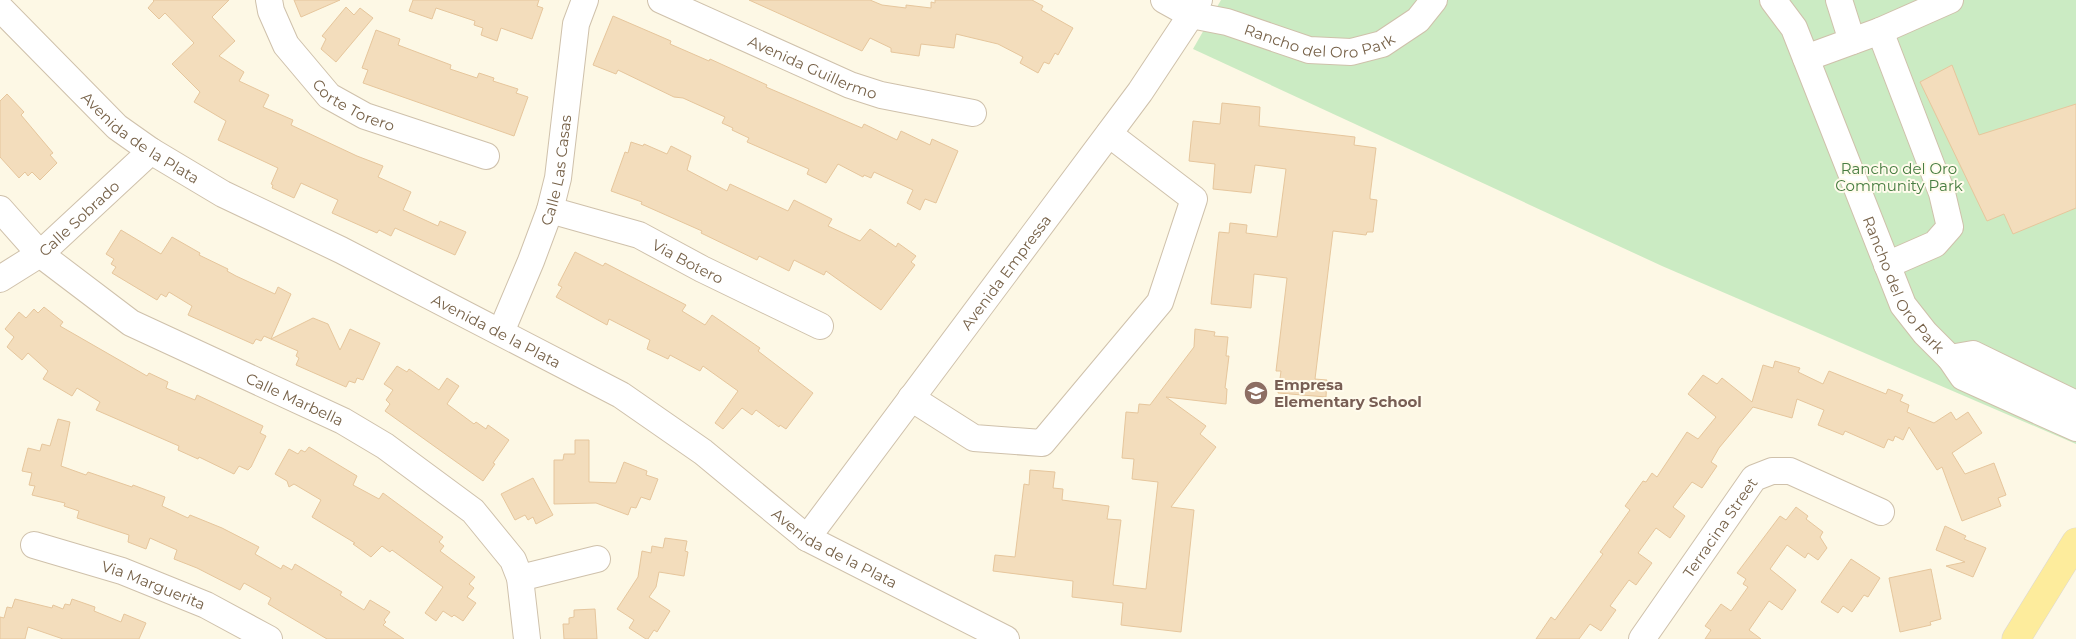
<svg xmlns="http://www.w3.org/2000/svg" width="2076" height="639" font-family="Montserrat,sans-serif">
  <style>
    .green { fill: #cbebc3 }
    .building { fill: #f3ddbc; stroke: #e6c69c }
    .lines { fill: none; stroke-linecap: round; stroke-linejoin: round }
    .minor-casing { stroke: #cfc1ab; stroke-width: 28 }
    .major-casing { stroke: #ded9d3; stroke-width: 29 }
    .minor { stroke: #fff; stroke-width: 26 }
    .major { stroke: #fdec9c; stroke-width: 28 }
    .labels { text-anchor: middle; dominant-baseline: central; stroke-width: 4; stroke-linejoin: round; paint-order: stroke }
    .street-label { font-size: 15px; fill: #776249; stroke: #fffbec }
    .park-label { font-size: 15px; fill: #477d41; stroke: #fffbec }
    .education-label { font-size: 15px; font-weight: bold; fill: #785e54; stroke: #fffbec; text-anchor: start }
  </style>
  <rect width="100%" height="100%" fill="#fdf8e5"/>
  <polygon class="green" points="1221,0 2076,0 2076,444 1662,266 1193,49"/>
  <g class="building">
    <polygon points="153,0 229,0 212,17 235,41 219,56 244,72 239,81 269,95 263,107 293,120 291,125 357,156 383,166 378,177 411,192 403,210 438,226 440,221 466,232 455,255 395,228 391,236 379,230 377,233 332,213 338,200 301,183 294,198 272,188 273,185 271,184 278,168 218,140 226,121 194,102 200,92 172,64 194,43 165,13 159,19 148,8 154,1"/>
    <polygon points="294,0 340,0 301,17"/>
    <polygon points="413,0 539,0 537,6 543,8 532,39 501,28 497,41 481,35 483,28 474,25 475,21 436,8 432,19 409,11"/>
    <polygon points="749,0 870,0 882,5 906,8 906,5 931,8 931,2 935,3 935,0 1032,0 1043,6 1041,10 1073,28 1058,55 1055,53 1049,64 1044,62 1038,73 1020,63 1023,57 998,44 956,34 954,48 921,44 919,56 891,52 891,48 870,38 862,51"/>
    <polygon points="346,7 354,15 360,8 373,18 336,62 321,49 326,39 322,36"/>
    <polygon points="613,16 671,41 670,44 709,61 710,59 767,85 766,87 862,128 864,124 897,140 901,131 930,145 932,139 958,151 936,203 925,199 920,210 907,203 913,190 874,172 871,178 864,175 863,177 838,164 826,183 807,174 809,169 747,142 749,138 732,130 733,128 722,123 725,117 683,98 674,97 618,70 616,74 593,65"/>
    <polygon points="376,30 400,39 398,45 451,65 450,69 477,78 479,73 494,78 493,81 518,89 516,93 528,97 514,136 363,83 368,70 362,68"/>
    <polygon points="1952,65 1979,135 2076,104 2076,208 2013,234 2004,214 1987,221 1920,82"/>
    <polygon points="7,94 24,112 21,115 53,153 50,155 57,163 40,180 32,172 28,176 25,172 19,178 0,157 0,101"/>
    <polygon points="1222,103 1260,107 1259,126 1355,137 1354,145 1376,148 1370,196 1370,199 1377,200 1373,232 1367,232 1366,235 1333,231 1315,379 1327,380 1326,397 1278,393 1281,371 1276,371 1287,278 1254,274 1251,308 1211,304 1219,232 1229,233 1230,223 1247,225 1246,233 1277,237 1286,169 1255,165 1251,193 1213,189 1215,164 1189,161 1193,121 1220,124"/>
    <polygon points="631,142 643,146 644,144 667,154 671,146 691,156 687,170 727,191 730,184 788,211 794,200 832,219 828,226 860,241 870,229 896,247 898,243 916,256 911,262 915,265 881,310 826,271 824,275 794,260 789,271 759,256 757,260 701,233 702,231 641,204 642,202 611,191 625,152 628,153"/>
    <polygon points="121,230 161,254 172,237 200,253 199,255 228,269 227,271 236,276 275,294 278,287 291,294 271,339 313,318 328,324 340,350 350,329 380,343 363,380 357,378 355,383 349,381 346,387 296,365 299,358 296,356 298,351 264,336 261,341 256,339 253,344 188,315 192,306 169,292 166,297 161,294 157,300 112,273 116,267 111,264 114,259 106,254"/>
    <polygon points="575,252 603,266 605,263 686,305 682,311 705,325 712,315 760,348 758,351 813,393 786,429 780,425 779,427 756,410 752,415 742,408 723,429 715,423 738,391 703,366 700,371 670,355 668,359 647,349 650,340 609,319 607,325 556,297 562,287 558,285"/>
    <polygon points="44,307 63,322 60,326 147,376 149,373 168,382 166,388 195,400 197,395 263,426 260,433 266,436 251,467 248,470 239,466 234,474 199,457 198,459 178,450 179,446 96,410 100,402 77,388 72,396 43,379 48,371 28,353 22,360 7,347 14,337 5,329 19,312 26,318 34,309 38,313"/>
    <polygon points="1195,329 1215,332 1214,336 1228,337 1226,356 1229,356 1225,388 1227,389 1226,404 1166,397 1206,426 1200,434 1216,447 1171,507 1194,510 1181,632 1121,625 1123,603 1072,597 1073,581 993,571 995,555 1015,557 1024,484 1029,485 1030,470 1055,472 1053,488 1063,489 1062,500 1109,506 1107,519 1121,520 1113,585 1146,589 1158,482 1132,479 1134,459 1122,458 1126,412 1138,413 1139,404 1150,405 1194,347"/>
    <polygon points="1775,361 1800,368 1798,372 1823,384 1829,371 1886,394 1888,389 1903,395 1900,401 1909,405 1907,412 1934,423 1951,412 1956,420 1968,412 1982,433 1952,453 1965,474 1994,463 2006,495 1998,498 2001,506 1962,521 1942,467 1937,470 1909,427 1903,440 1895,436 1893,441 1888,439 1884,448 1845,431 1843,435 1818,425 1824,410 1797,399 1792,418 1753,407 1719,448 1711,462 1717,466 1702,488 1692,482 1673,507 1685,516 1670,538 1656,528 1638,553 1652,563 1636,585 1629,580 1610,606 1616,610 1601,631 1590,624 1579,639 1536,639 1551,617 1555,620 1603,554 1600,552 1630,510 1625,506 1643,481 1646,482 1652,473 1657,477 1687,432 1698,439 1716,417 1688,394 1703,375 1717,384 1722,378 1752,402 1763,365 1773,368"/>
    <polygon points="397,366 407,372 409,369 439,390 447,378 459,386 447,404 474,424 476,422 486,429 488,425 509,440 493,463 495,464 483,481 385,411 390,404 386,400 393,390 384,384"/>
    <polygon points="58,419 70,422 61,466 86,475 88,472 132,487 133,485 165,497 162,506 188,518 190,515 222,528 259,547 255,554 281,569 283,565 292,570 295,564 342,592 340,595 364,610 370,600 390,612 384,620 386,622 383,625 404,639 327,639 268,604 271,598 244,583 240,590 197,568 174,559 177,550 150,538 146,549 128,542 129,535 77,518 79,511 64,506 65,503 32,495 35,486 29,485 32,473 22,471 28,448 40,451 42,444 50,446"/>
    <polygon points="575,440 589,440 589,482 616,483 624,462 647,471 646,475 658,479 650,500 641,497 636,508 631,507 628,515 596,503 554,504 554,460 563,460 564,454 575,454"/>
    <polygon points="309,447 357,476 353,485 379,499 383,493 443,537 439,542 444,546 440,551 475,577 469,584 474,588 467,597 476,603 463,621 454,615 452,617 443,611 436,621 425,613 443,587 392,550 390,552 382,546 371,557 353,544 355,543 312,517 321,500 294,484 289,487 287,481 275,474 289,449 298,454 301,450 305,452"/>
    <polygon points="533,478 553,515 536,524 533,517 528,520 525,515 515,520 501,494"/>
    <polygon points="1796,507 1808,516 1806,519 1823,532 1820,537 1827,548 1818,560 1808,553 1805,558 1787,545 1770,569 1796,590 1782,610 1769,601 1749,630 1761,639 1705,639 1711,630 1705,626 1721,604 1731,611 1748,587 1743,584 1746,579 1737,573 1780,516 1786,520"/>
    <polygon points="1945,526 1966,536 1964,539 1986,548 1973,577 1946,566 1965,562 1936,550"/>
    <polygon points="665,538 687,541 685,551 688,552 684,576 659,572 656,587 649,597 670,611 657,632 654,630 648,639 646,639 629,628 634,620 617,609 638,577 642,551 651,553 652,546 663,548"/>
    <polygon points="1851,559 1880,578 1868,597 1864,595 1852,612 1843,606 1838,613 1821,602"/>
    <polygon points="1931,569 1941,619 1930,622 1931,625 1900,632 1889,578"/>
    <polygon points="15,599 52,608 53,605 63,609 65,604 70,605 72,599 95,607 94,611 121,622 124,614 146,623 139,639 63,639 28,627 25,639 0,639 0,617 4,618 7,607 12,608"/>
    <polygon points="595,609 597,639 564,639 563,624 569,624 569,618 574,617 574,610"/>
  </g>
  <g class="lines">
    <g class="minor-casing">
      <g id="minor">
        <path id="s1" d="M 269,0 L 271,11 L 286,45 L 329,96 L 365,116 L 486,156"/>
        <path id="s2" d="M 661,0 L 850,85 L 881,95 L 973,113"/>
        <path id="s3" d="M 1164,0 L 1191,15 L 1227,22 L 1309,50 L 1351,52 L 1382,44 L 1418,20 L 1434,0"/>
        <path id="s4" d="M 1773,0 L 1794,28 L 1903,305 L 1925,333 L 1950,358 L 1963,377 L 2076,428"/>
        <polyline points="1839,0 1852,41"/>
        <path id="s5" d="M 0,8 L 117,127 L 151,151 L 223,194 L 341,250 L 621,395 L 703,452 L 807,538 L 1006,639"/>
        <polyline points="1880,31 1942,193 1950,227 1935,244 1887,265"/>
        <polyline points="1806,58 1880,31 1950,0"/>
        <path id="s6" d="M 0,209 L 40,254 L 131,323 L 343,421 L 385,446 L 473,511 L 513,560 L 520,578 L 527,639"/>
        <path id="s7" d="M 550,210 L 639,235 L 702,269 L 820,326"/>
        <path id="s8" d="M 0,279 L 40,254 L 151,151"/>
        <path id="s9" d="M 501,332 L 531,261 L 550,210 L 558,178 L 576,24 L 585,0"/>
        <polyline points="1950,358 1973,354 2076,404"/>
        <polyline points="911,398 974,438 1042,443 1160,302 1194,199 1109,134"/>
        <path id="s10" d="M 807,538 L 1140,92 L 1191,15 L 1199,0"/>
        <path id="s11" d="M 34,545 L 122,571 L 206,605 L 269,639"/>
        <polyline points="520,578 597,559"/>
        <path id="s12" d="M 1642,639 L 1754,478 L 1772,471 L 1790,471 L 1881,512"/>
      </g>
    </g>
    <g class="major-casing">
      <polyline id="major" points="2016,639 2076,542"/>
    </g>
    <use href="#minor" class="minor"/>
    <use href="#major" class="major"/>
  </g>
  <defs>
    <g id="school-disc" transform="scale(1.25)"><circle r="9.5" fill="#8d6e63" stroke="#fffbec"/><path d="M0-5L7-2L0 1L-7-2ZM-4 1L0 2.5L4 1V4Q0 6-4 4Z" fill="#fff"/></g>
  </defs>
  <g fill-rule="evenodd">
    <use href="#school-disc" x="1256" y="393"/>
  </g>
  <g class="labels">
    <g class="street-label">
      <text stroke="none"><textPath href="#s3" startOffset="164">Rancho del Oro Park</textPath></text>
      <text stroke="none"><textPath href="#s2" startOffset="166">Avenida Guillermo</textPath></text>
      <text stroke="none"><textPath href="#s1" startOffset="141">Corte Torero</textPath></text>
      <text stroke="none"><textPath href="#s5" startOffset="192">Avenida de la Plata</textPath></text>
      <text stroke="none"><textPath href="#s9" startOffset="172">Calle Las Casas</textPath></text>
      <text stroke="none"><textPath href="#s8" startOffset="100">Calle Sobrado</textPath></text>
      <text stroke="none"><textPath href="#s7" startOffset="148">Via Botero</textPath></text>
      <text stroke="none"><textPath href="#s10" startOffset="332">Avenida Empressa</textPath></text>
      <text stroke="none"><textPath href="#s4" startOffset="315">Rancho del Oro Park</textPath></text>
      <text stroke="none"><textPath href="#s5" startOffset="598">Avenida de la Plata</textPath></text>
      <text stroke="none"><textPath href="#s6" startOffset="355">Calle Marbella</textPath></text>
      <text stroke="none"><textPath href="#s12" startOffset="136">Terracina Street</textPath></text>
      <text stroke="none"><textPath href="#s5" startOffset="1002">Avenida de la Plata</textPath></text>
      <text stroke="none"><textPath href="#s11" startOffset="126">Via Marguerita</textPath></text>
    </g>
    <g class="park-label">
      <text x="1899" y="168">Rancho del Oro<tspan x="1899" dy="17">Community Park</tspan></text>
    </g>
    <g class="education-label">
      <text x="1274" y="384">Empresa<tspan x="1274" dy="17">Elementary School</tspan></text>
    </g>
  </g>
</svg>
